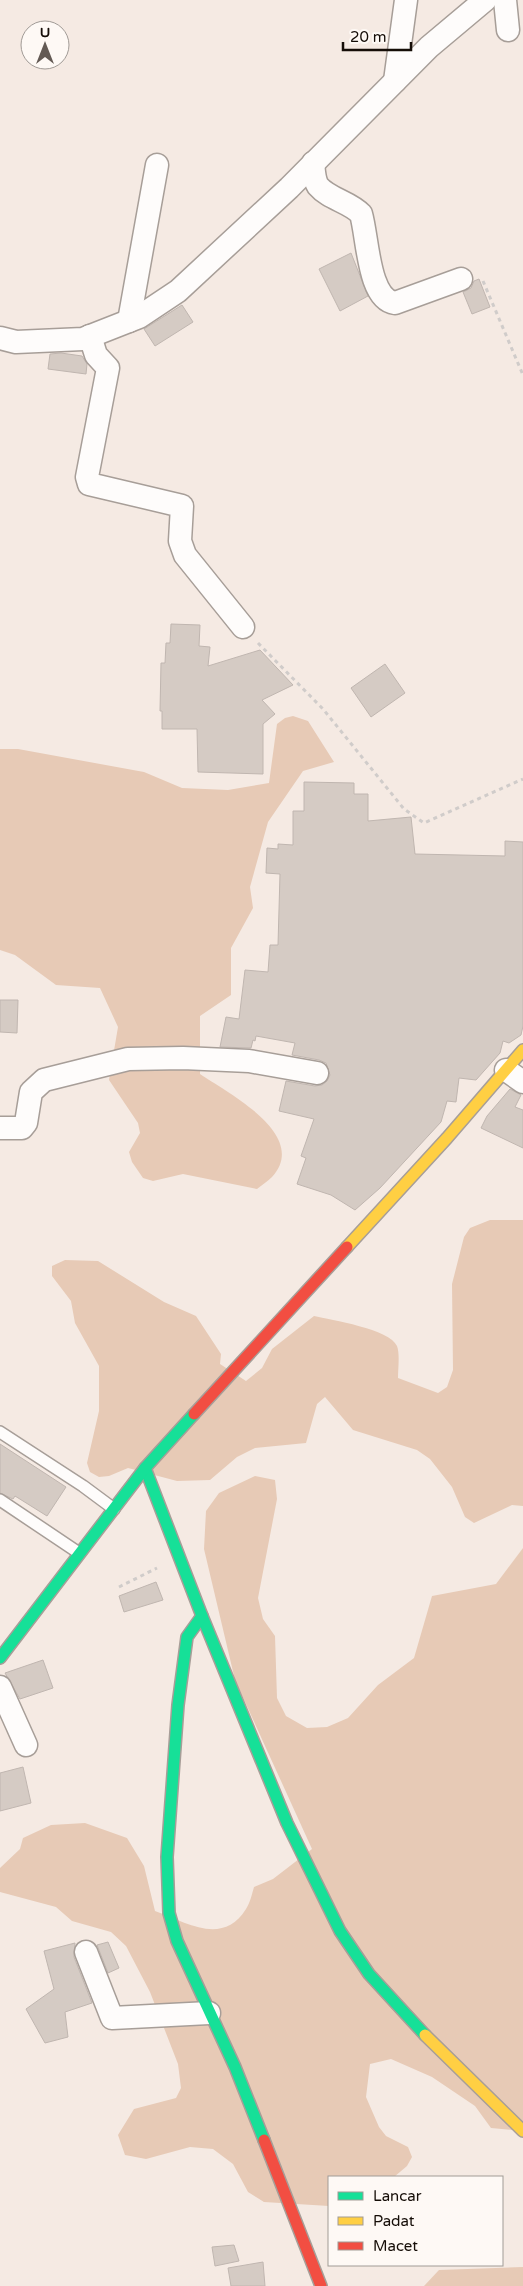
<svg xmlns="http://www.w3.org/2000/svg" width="523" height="2286" font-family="'Varela Round',sans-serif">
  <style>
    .green { fill: #e7cab6 }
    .building { fill: #d5cbc4; stroke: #c0b6b0 }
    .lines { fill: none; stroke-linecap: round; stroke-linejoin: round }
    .lane-casing { stroke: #a79e98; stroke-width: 14 }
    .street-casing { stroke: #a79e98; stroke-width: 25 }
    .fast-casing { stroke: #a79e98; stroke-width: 14 }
    .slow-casing { stroke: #a79e98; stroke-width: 14 }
    .jam-casing { stroke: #a79e98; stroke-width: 14 }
    .path { stroke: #d0ccca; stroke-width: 3; stroke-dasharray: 4 4; stroke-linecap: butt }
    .lane { stroke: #fefcfb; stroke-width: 11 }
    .street { stroke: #fefcfb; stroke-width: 22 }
    .fast { stroke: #16e098; stroke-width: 11 }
    .slow { stroke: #ffcf43; stroke-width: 11 }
    .jam { stroke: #f24e42; stroke-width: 11 }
  </style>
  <rect width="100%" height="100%" fill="#f5eae3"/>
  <g class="green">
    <path d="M 293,716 L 308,721 L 334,762 L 303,771 L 268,822 L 250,887 L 253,908 L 231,948 L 231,995 L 200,1016 L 200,1074 C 228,1093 310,1135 272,1177 C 268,1181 262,1185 257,1189 L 183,1174 L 153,1181 L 143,1178 L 132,1162 L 129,1152 L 140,1133 L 138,1123 L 109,1080 L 118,1027 L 100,988 L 56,985 L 15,955 L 0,950 L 0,749 L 18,749 L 144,772 L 182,788 L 228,790 L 269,783 L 277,724 L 285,718 Z"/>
    <path d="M 490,1220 L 523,1220 L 523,1506 L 512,1505 L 474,1523 L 465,1517 L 452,1487 L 430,1459 L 417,1450 L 353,1430 L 325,1397 L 317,1404 L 306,1443 L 255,1448 L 237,1457 L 210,1480 L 177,1481 L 128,1468 L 109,1476 L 99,1477 L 90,1472 L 87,1463 L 99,1411 L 99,1366 L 75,1323 L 71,1301 L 52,1276 L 52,1266 L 65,1260 L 98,1261 L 164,1302 L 196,1316 L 221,1354 L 220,1364 L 246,1381 L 262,1368 L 272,1349 L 314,1316 C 331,1320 390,1329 397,1346 C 400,1354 398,1369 398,1378 L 438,1393 L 447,1387 L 453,1370 L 452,1284 L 464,1237 L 470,1228 Z"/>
    <path d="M 255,1476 L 275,1480 L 277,1499 L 258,1598 L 263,1619 L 275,1636 L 277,1698 L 286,1716 L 307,1728 L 327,1727 L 348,1718 L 378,1685 L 414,1658 L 432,1596 L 496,1584 L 523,1548 L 523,2131 L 491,2128 L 475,2106 L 432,2077 L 391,2059 L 370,2064 L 366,2097 L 379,2127 L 386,2136 L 408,2147 L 412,2157 L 407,2166 L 394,2177 L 329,2177 L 329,2206 L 264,2202 L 248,2192 L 233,2164 L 213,2149 L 190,2147 L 146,2159 L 125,2155 L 118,2135 L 134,2109 L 176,2098 L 181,2088 L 178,2064 L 150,1992 L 126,1946 L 111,1932 L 72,1921 L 56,1907 L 0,1892 L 0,1868 L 20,1849 L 23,1838 L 51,1825 L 85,1823 L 127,1838 L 144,1866 L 155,1911 C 187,1923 223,1946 246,1909 C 250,1903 252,1894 254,1887 L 273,1879 L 312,1849 L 235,1680 L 204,1549 L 206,1511 L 219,1493 Z"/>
    <polygon points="523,2267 523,2286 424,2286 439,2270"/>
  </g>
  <g class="building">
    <polygon points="351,253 368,296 340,311 319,269"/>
    <polygon points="479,279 490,307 472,314 463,292 471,288 474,281"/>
    <polygon points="182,305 193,322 155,346 144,329"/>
    <polygon points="61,353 82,356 87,364 86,374 48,369 50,354"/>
    <polygon points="171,624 200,625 199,646 210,647 208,666 260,650 293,685 262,700 275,714 263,724 263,774 198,772 197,729 162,729 162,711 160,711 161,663 165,663 166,643 170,643"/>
    <polygon points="385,664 405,693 371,717 351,688"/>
    <polygon points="304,782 354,783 354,794 368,794 368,821 411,817 415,854 505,856 505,841 523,842 523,1026 521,1035 509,1043 503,1041 500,1053 476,1080 459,1078 456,1102 447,1101 441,1122 380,1188 355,1210 331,1195 297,1184 306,1158 301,1156 314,1119 279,1111 286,1081 315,1086 322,1085 327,1081 330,1075 326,1063 319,1060 292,1055 295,1043 256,1036 255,1041 253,1040 251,1048 220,1047 226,1017 239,1019 245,970 268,972 270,945 278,945 280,874 266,873 267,848 278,849 278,844 293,845 293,811 304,811"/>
    <polygon points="0,1000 18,1000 17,1033 0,1032"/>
    <polygon points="510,1089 521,1095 515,1107 523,1110 523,1148 481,1128 487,1116"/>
    <polygon points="0,1444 66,1487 47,1516 15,1496 13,1499 0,1493"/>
    <polygon points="156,1582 163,1600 124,1612 119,1596"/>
    <polygon points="43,1660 53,1688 20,1699 5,1673"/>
    <polygon points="23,1767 31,1803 0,1811 0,1773"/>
    <polygon points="108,1942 119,1968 108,1973 97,1945"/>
    <polygon points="75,1943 74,1957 92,2003 65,2012 68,2037 45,2043 26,2009 54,1989 44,1951"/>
    <polygon points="234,2245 239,2261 215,2266 212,2247"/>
    <polygon points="263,2262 265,2286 231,2286 228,2268"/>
  </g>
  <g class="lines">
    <g class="lane-casing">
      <g id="lane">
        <polyline points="0,1432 83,1486 114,1509"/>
        <polyline points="0,1500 79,1553"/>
      </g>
    </g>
    <g class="street-casing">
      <g id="street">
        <polyline points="505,0 508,30"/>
        <polyline points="395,81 406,0"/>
        <path d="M 313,163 C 314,171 314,180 318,186 C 329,199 350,202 361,214 C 368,238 368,299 395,303 L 461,279"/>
        <polyline points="129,321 157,165"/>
        <polyline points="90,336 96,355 108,368 87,477 89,484 182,506 180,541 185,555 243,627"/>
        <polyline points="0,338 16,342 83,339 139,317 178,291 289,188 429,47 485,0"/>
        <polyline points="506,1070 523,1082"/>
        <polyline points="0,1128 22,1128 26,1123 31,1092 44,1080 128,1059 183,1058 249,1061 317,1073"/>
        <polyline points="0,1687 26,1745"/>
        <polyline points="86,1952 112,2018 209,2013"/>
      </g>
    </g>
    <g class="fast-casing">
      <g id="fast">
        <polyline points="145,1468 202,1616 287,1823 340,1931 369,1974 425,2035"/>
        <polyline points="202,1616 187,1637 178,1705 167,1857 169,1913 177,1941 235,2067 264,2140"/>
        <polyline points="0,1658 145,1468 194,1414"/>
      </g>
    </g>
    <g class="slow-casing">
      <g id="slow">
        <polyline points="347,1247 447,1138 523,1050"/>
        <polyline points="425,2035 523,2131"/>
      </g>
    </g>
    <g class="jam-casing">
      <g id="jam">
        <polyline points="194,1414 347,1247"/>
        <polyline points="264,2140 321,2286"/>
      </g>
    </g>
    <g class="path">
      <polyline points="483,281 523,375"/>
      <polyline points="258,643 323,709 404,809 424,823 523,779"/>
      <polyline points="119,1587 157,1568"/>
    </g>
    <use href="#lane" class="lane"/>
    <use href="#street" class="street"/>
    <use href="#fast" class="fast"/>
    <use href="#slow" class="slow"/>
    <use href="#jam" class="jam"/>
  </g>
  <rect x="328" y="2176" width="175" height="90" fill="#fef9f5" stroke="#a19b96"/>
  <rect x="338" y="2192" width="25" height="8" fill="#16e098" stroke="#a19b96"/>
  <text x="373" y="2201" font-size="15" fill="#150d07">Lancar</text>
  <rect x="338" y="2217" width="25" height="8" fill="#ffcf43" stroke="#a19b96"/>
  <text x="373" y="2226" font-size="15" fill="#150d07">Padat</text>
  <rect x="338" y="2242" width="25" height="8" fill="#f24e42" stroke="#a19b96"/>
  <text x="373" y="2251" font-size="15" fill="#150d07">Macet</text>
  <g transform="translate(45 45)"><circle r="24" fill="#fef9f5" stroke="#a19b96"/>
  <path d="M0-4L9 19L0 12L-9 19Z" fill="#635a54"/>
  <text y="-8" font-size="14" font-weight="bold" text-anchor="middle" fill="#150d07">U</text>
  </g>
  <path d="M343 42v8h68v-8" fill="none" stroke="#150d07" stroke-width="2.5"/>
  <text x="350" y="42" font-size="15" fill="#150d07" stroke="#fef9f5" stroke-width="4" paint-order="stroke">20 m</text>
</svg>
